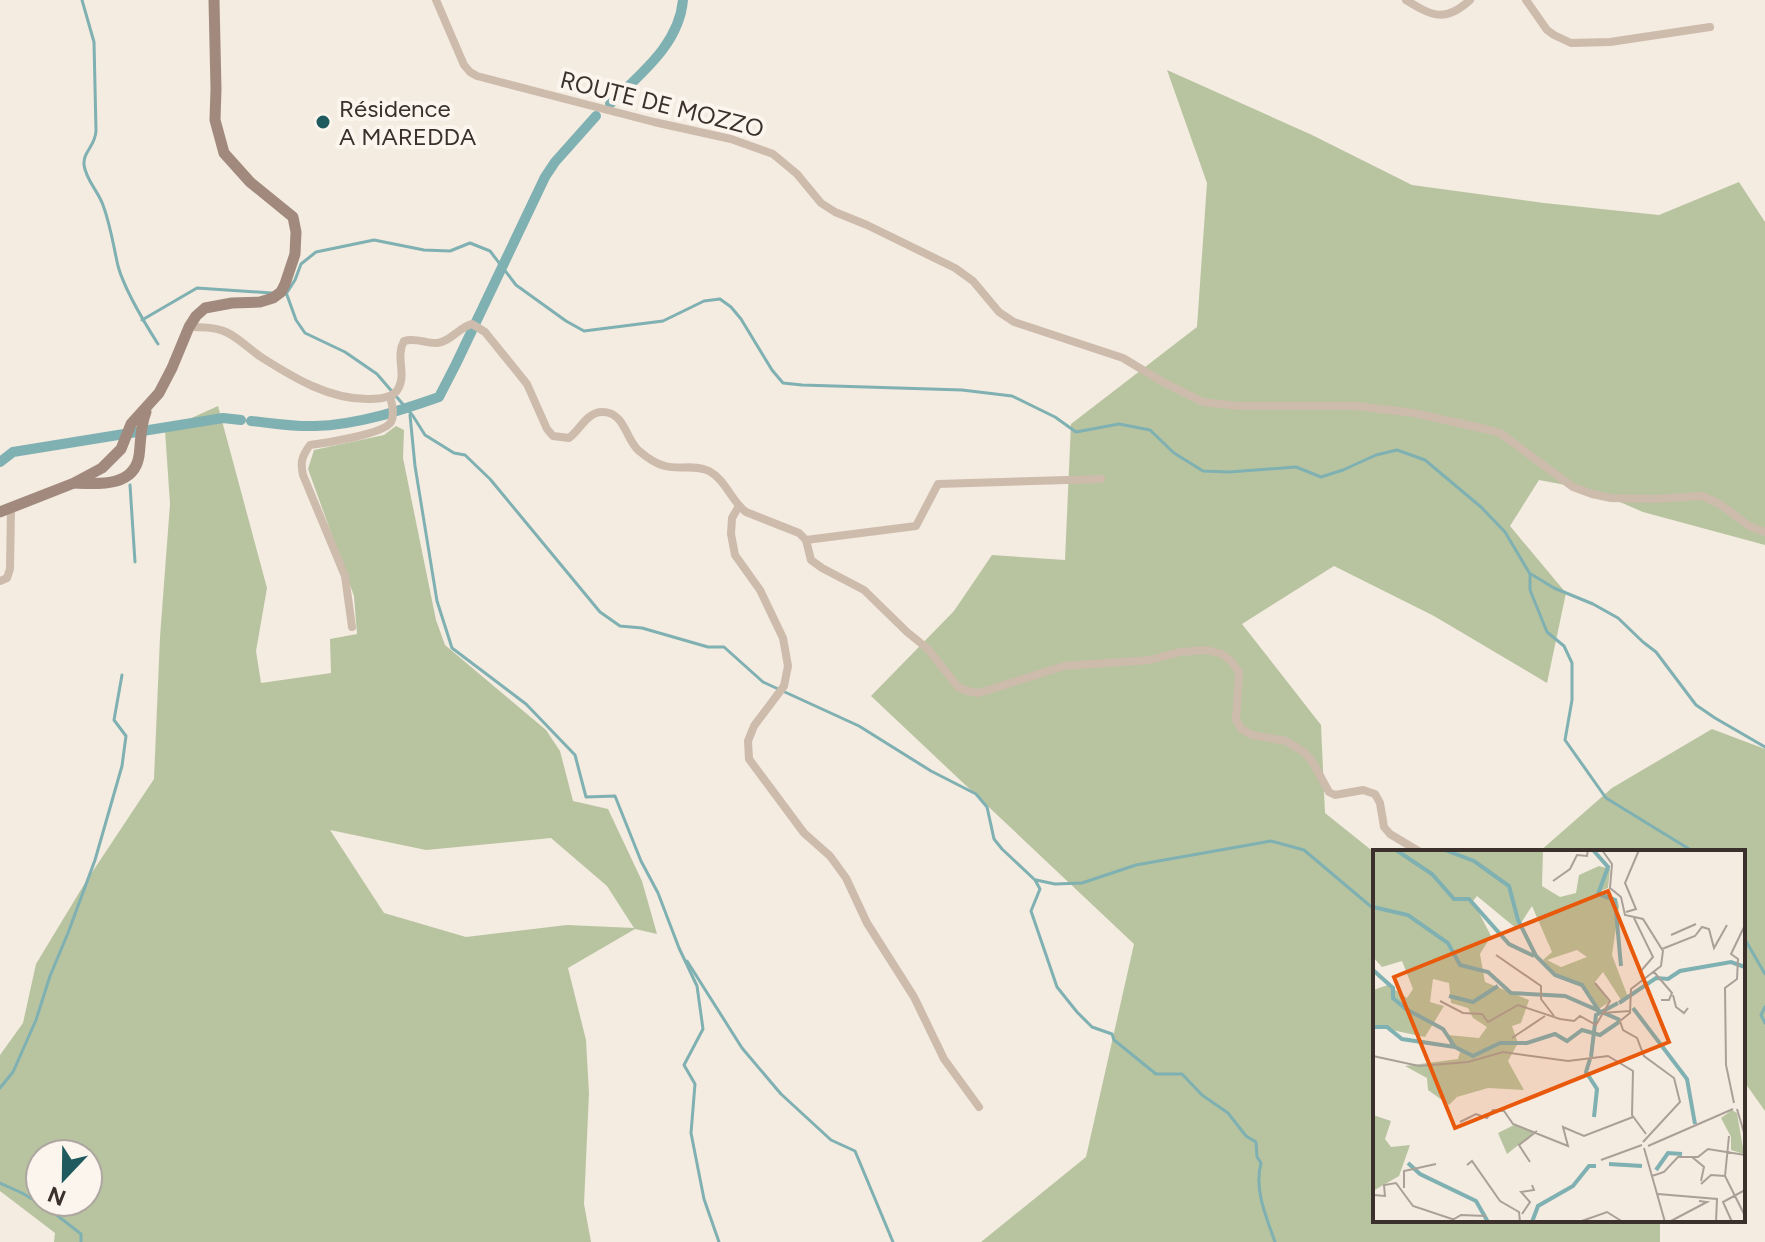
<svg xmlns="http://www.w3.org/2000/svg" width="1765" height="1242" font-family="Figtree,sans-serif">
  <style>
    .green { fill: #b8c4a0; fill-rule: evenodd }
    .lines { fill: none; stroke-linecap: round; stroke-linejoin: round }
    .stream { stroke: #7fb0b2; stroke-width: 3 }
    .canal { stroke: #7fb0b2; stroke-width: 10 }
    .street { stroke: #cdbbac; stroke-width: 8 }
    .secondary { stroke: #a18a7d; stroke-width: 11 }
    .poi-dot { fill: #1f5a5e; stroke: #fbf5ee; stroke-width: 3 }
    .labels { text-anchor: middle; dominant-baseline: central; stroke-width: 8; stroke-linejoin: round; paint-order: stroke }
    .street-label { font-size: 24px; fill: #3b302b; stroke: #fbf5ee }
    .poi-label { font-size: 24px; fill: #3b302b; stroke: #fbf5ee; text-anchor: start }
    .inset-river { fill: none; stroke: #7fb0b2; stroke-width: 4 }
    .inset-road { fill: none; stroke: #aaa098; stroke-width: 2 }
    .view { fill: #e8590c; fill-opacity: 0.15; stroke: #e8590c; stroke-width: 4 }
    .inset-edge { fill: none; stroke: #3b302b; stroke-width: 4 }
  </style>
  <rect width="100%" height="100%" fill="#f4ebe1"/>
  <g class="green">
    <polygon points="1167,70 1312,135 1412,185 1544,203 1659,215 1739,182 1765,222 1765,545 1643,512 1592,490 1539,480 1510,526 1566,593 1547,683 1434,616 1334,566 1242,624 1321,725 1325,813 1375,853 1375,1220 1660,1220 1660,1242 981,1242 1086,1157 1134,944 871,696 954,611 992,555 1065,560 1071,424 1197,327 1207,183"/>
    <path d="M 218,406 L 267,588 L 256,651 L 261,683 L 331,673 L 330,639 L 357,634 L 354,596 L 308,469 L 314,450 L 384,435 L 396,426 L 404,430 L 403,458 L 436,620 L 445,645 L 546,730 L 560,751 L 573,801 L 608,809 L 642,881 L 657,934 L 635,929 L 568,968 L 586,1040 L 589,1093 L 584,1204 L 591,1242 L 54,1242 L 55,1233 L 0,1191 L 0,1055 L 23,1023 L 36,964 L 85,883 L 154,779 L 160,637 L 170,504 L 165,430 ZM 330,830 L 426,850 L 551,838 L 607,886 L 634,928 L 567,925 L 466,937 L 384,913 ZM 40,1154 L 88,1154 L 88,1202 L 40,1202 Z"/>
    <polygon points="1712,729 1765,749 1765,1111 1743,1080 1743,852 1539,852 1612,788"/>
  </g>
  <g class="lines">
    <g class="stream">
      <path d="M 82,0 L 94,42 L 96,131 C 95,147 83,151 84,165 C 86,180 98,191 103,205 C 111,227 113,244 118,266 C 125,291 144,322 158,344"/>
      <polyline points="284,294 286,294 295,280 301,264 316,252 374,240 424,250 450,251 470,243 490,251 516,285 566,321 584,331 663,321 704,301 720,299 731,307 741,319 772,370 783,383 802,385 962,390 1012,396 1055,417 1076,432 1119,424 1150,430 1174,453 1203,471 1229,472 1296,467 1321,477 1343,470 1376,455 1397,450 1425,460 1481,507 1505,532 1530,574 1530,590 1547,632 1564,646 1572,663 1572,700 1565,740 1606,798 1694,852"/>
      <path d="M 287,295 L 296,320 L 305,333 L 345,352 L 377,374 L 413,416 L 425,435 L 454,453 L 465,455 L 490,479 L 600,612 L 620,626 L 642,628 L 708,647 L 724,647 L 763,682 L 859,726 L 931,771 L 976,794 L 987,807 L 994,839 L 1002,849 L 1035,880 L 1040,889 L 1031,911 L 1057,987 L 1077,1012 L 1092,1027 L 1112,1034 L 1114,1040 L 1156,1074 L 1182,1074 L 1202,1095 L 1228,1113 L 1246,1136 L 1256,1142 L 1257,1157 L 1261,1163 C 1254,1190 1266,1216 1275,1242"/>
      <polyline points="142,320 197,288 272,293"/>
      <polyline points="410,415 415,466 437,601 452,648 526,704 575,755 586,797 615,796 641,861 658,893 679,948 697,986 703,1029 684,1065 695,1084 691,1133 704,1199 719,1242"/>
      <polyline points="130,485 135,562"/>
      <polyline points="1531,574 1554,588 1593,604 1618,618 1643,642 1656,652 1696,705 1715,718 1765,747"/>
      <polyline points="1036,880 1055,884 1082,883 1136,865 1271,841 1304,850 1375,910"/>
      <polyline points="1743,936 1765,974"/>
      <polyline points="687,961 742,1048 781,1094 831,1140 855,1151 893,1242"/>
      <polyline points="1765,1007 1761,1015 1765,1023"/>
      <polyline points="0,1088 13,1072 36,1020 50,976 68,933 95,860 122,766 126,736 114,720 122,675"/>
      <polyline points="0,1183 22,1193 49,1209 81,1234 81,1242"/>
    </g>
    <g class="canal">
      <path d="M 610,104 C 640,74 679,45 683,0"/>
      <path d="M 251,421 C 272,423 294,427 315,426 C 357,425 399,411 439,397 L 456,364 L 545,177 L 555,162 L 596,116"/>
      <polyline points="0,462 13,452 223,418 241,420"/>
    </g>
    <g class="street">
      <polyline points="436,0 464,65 470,72 477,76 654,122 731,139 773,154 797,174 821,203 835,212 867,225 955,268 973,281 999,312 1014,322 1123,358 1161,381 1203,402 1238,406 1356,406 1414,413 1485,429 1500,433 1573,487 1592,494 1611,498 1651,499 1702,496 1720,504 1749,526 1765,532"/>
      <path d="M 1406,0 C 1432,16 1445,23 1470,0"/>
      <polyline points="1526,0 1547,30 1554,35 1571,43 1610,42 1710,27"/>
      <path d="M 189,327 C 201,327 215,327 226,332 C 239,338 249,349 261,357 C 294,378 330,400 370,399 C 379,399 393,398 398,389 C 407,374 395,357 404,341 C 416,337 426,344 437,343 C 451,342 459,327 472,324 L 485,332 L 527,384 L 547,429 L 553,436 L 569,438 C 580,430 587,412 602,412 C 625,412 625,438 638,450 C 646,457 656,464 665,466 C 680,470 694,464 709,471 C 726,480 731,501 746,512 L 799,533 L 806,540 L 811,560 L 822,568 L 864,590 L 907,632 L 928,649 L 958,687 L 967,691 L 979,693 L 1064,666 L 1150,660 L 1180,652 L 1207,650 L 1222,654 L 1232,662 L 1239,672 L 1236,719 L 1241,729 L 1252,735 L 1286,741 L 1304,752 L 1312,761 L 1329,792 L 1335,795 L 1363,790 L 1375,794 L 1380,803 L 1384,827 L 1390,834 L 1420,852"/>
      <polyline points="739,506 732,518 731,534 735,555 760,590 783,638 788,666 784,686 754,726 748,741 749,759 804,833 830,856 846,878 867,923 914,997 944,1059 979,1107"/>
      <polyline points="806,540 916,526 938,484 1101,479"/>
      <polyline points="0,581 7,578 10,569 11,508"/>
      <path d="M 352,627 L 345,576 L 303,475 C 300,462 302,456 310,445 C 326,443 384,434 391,422 C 395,414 392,404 390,396"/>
    </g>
    <g class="secondary">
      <path d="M 75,483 C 99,484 134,487 139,456 C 141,441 140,427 146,412"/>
      <polyline points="0,512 74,483 102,468 121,449 131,424 159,393 172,368 189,327 196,316 205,308 232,303 260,302 273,298 281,292 285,284 295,254 296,232 293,217 250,182 224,153 215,120 216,89 214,0"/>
    </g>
  </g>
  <circle class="poi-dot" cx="323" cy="122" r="8"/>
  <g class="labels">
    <g class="street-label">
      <text transform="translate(662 104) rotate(14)">ROUTE DE MOZZO</text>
    </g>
    <g class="poi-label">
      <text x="339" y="108">Résidence<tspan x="339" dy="28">A MAREDDA</tspan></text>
    </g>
  </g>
  <g transform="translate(1373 850)">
    <rect width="372" height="372" fill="#f4ebe1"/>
    <path d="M 0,0 L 170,0 L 169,36 L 187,47 L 203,43 L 206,25 L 226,16 L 237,19 L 235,38 L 228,41 L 244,49 L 246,56 L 239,105 L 255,147 L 250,153 L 230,122 L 222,132 L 236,152 L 226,159 L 210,135 L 182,123 L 170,110 L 179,102 L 159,56 L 144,79 L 104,46 L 100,51 L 118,86 L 107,104 L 112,132 L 156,150 L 148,173 L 139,176 L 145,193 L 135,211 L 151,240 L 115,238 L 84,247 L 76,255 L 55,240 L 54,228 L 32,216 L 85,209 L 87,202 L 77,196 L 75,185 L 106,188 L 114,177 L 100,168 L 95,158 L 78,153 L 76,133 L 60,129 L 57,152 L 71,156 L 52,187 L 0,176 L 0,140 L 15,135 L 34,148 L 40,139 L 29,111 L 9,117 L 0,107 ZM 204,100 L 214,107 L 188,117 L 174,110 ZM 359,260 L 364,263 L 371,304 L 358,300 L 358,287 L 348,268 ZM 0,265 L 18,271 L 12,289 L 18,297 L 37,295 L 26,326 L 0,341 ZM 141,275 L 162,282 L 134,304 L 125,283 Z" fill="#b8c4a0" fill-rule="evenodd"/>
    <path class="inset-river" d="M 23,0 L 59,24 L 81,49 L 96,49 L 136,94 L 161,106M 72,0 L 101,11 L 136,36 L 145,70 L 163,106 L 182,125 L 209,135 L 226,161M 220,0 L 235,17 L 225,44 L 242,50 L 248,116M 0,57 L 35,65 L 75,93 L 87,115 L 115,122 L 138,143 L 192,146 L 247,170M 0,120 L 20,138 L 20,148 L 33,159 L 70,179 L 82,197 L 100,206 L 127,193 L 154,193 L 182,184 L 194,191 L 209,180 L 227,185 L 246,172M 76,146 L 100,152 L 125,136M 246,153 L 283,128 L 295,129 L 307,121 L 358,112 L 372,117M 260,158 L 314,229 L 322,274M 0,177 L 14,177 L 29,189 L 82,197M 218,207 L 223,165 L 245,153M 217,209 L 213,222 L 224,239 L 221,267M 35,313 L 47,324 L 103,351 L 115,372M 236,314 L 269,316M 283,320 L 295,303 L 309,304M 159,372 L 165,356 L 200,336 L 216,316 L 223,316"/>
    <path class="inset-road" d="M 229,0 L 239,14 L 237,38 L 248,47 L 252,65 L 270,69 L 290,101 L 288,116 L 258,139 L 257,163 L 247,171 L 250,180 L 264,188 L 271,206 L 301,228 L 307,252 L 270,292M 180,31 L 197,19 L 204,5 L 214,6 L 215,0M 253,62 L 263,59 L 252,33 L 266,0M 261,68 L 280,107 L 267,122 L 270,130M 298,85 L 323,74M 289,99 L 322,86 L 329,77 L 336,79 L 341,98 L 354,75M 123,105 L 168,136 L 168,149 L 181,166M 281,122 L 299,143 L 296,150 L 288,150M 300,145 L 303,157 L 311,163 L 315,158M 67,151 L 90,163 L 109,164 L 115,172 L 145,155 L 187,169 L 201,171 L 207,166 L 223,175 L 237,151 L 222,133M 229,163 L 257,161M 139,188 L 172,166M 0,206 L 46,216 L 95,212 L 130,202 L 195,211 L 235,206 L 260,221 L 259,265 L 273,284M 361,253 L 353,215 L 352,138 L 364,129 L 365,109 L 358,104 L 372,75M 364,259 L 372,286M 87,272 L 103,264 L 114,268 L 120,260 L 131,261 L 140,274 L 195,296 L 190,277 L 211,286 L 260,267M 356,286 L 352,326 L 372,366M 275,296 L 360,259M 271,298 L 292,372M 319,307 L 331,317 L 328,331M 228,310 L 269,295M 157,312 L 146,295 L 164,281M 94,315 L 99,311 L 127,351 L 146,362 L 147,372M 279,326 L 291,322 L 305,307 L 325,307 L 335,299 L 372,305M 328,334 L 338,325 L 352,326M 31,338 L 31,321 L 63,314M 285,344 L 344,349 L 343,372M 0,345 L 12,346 L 11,335 L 23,333 L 40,356 L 88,372M 149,364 L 157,352 L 148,342 L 161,340 L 159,335M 76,372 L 88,365 L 113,366M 206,372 L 234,362 L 250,372M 296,372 L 334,352 L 326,351M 359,372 L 350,352 L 372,340"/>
    <path class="view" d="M 235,41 L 296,192 L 82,278 L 21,127 Z"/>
    <rect width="372" height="372" class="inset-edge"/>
  </g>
  <g transform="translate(64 1178) rotate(202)"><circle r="38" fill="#fbf5ee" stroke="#aea6a0" stroke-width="2"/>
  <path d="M0-6L14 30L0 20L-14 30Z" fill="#1f5a5e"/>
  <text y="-12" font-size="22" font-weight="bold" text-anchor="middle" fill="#3b302b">N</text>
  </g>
</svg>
